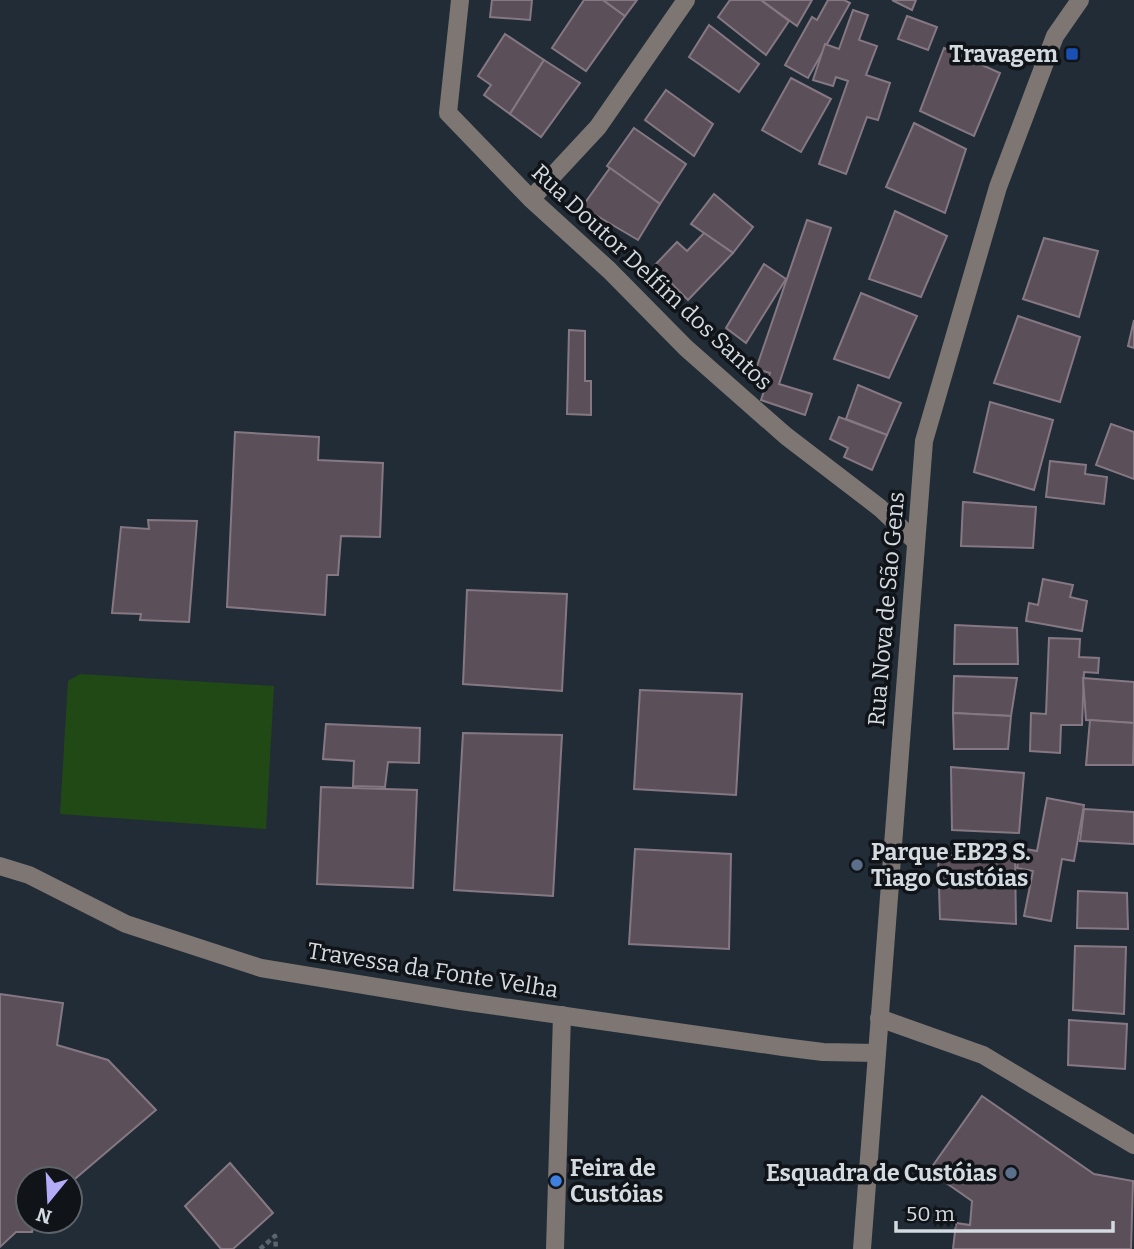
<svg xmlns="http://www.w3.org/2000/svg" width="1134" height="1249" font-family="Bitter,serif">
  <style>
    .pitch { fill: #214916 }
    .building { fill: #5b4f59; stroke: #857883; stroke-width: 2 }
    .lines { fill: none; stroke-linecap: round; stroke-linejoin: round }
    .path { stroke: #5c656e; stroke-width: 4.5; stroke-dasharray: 5 3.5; stroke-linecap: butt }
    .minor { stroke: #7d7672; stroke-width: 18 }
    .transit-dot { fill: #1a4fb4; stroke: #101419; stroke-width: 2.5 }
    .service-dot { fill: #5c6f8a; stroke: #101419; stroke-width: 2.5 }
    .shop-dot { fill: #3f7fe0; stroke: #101419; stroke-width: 2.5 }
    .labels { text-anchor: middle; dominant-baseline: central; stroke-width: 7; stroke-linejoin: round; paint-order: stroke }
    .poi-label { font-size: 23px; font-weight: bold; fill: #d3dae0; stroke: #101419; text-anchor: end }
    .street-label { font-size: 23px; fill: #d3dae0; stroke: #101419 }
  </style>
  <rect width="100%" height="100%" fill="#222c36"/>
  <polygon class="pitch" points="80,674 274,686 266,829 60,814 68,681"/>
  <g class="building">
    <polygon points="492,0 532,0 530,20 490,17"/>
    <polygon points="584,0 603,0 625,16 586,71 552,48"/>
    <polygon points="603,0 637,0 625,16"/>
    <polygon points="730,0 761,0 789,21 766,55 718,17"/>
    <polygon points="761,0 812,0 797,26"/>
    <polygon points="828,0 844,0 850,3 808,78 785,65 812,17 817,20"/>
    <polygon points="892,0 916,0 912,10"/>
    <polygon points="853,10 868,15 859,40 877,46 866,75 890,83 878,120 867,117 846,174 819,164 848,81 836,77 833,86 813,80 825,44 839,49"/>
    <polygon points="907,16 937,27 928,50 898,39"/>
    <polygon points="709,25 759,64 739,92 689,57"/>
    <polygon points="505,34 544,60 510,114 484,95 491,85 478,76"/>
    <polygon points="944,48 1000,73 974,136 920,111"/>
    <polygon points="544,60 580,83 541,137 510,114"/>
    <polygon points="791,78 831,99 801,152 762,130"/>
    <polygon points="666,90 713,124 694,156 645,120"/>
    <polygon points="914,123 966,149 945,213 886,187"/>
    <polygon points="634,128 686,164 660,204 607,166"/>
    <polygon points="610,168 660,204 638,240 582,207"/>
    <polygon points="714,194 753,227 733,253 691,224"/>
    <polygon points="895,211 947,236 921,297 869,279"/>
    <polygon points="807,220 831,228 779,384 812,394 805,415 761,400 770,373 756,369"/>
    <polygon points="704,233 733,253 688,300 654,266 677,242 687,251"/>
    <polygon points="1044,238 1098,251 1079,317 1023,299"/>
    <polygon points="764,264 786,279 746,343 726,328"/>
    <polygon points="861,293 917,316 889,378 834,359"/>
    <polygon points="1018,316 1080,337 1060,402 994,383"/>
    <polygon points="1134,320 1134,348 1128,346"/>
    <polygon points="569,330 585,331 585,381 591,381 591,415 567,414"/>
    <polygon points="858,385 901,403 887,435 846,419"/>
    <polygon points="990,402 1053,420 1034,490 974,472"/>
    <polygon points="839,417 887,435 872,470 844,457 848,448 830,439"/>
    <polygon points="1111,424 1134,432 1134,479 1096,465"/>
    <polygon points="235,432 319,437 318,460 383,463 380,537 341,536 338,575 327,575 325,615 227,607"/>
    <polygon points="1050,461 1086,465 1085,474 1107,477 1104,504 1046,497"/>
    <polygon points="963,502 1036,507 1033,548 961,546"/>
    <polygon points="148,520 197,521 189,622 140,620 141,614 112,613 121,527 149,529"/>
    <polygon points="1043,579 1073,585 1070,597 1087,601 1082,631 1026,621 1029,603 1038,605"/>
    <polygon points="467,590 567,594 562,691 463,684"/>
    <polygon points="955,625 1017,628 1018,664 954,664"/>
    <polygon points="1049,638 1080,639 1079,657 1099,658 1098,673 1084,672 1082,725 1061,725 1060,753 1030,751 1031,713 1046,714"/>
    <polygon points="954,676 1017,678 1011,716 953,713"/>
    <polygon points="1083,678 1134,682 1134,723 1086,720"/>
    <polygon points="640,690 742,694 736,795 634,789"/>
    <polygon points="953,713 1011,716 1008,749 954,749"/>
    <polygon points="1090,720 1134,723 1133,765 1086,765"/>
    <polygon points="326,724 420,728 419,763 388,762 385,787 353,786 354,761 323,759"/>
    <polygon points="463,733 562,735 553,896 454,890"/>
    <polygon points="951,767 1024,773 1019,833 952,830"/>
    <polygon points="321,787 417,790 413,888 317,884"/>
    <polygon points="1047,798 1084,805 1074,861 1062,859 1051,921 1024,916 1033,871 1017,868 1020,848 1037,851"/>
    <polygon points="1084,809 1134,812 1134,844 1080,841"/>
    <polygon points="635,849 731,854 729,949 629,944"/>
    <polygon points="938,855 1015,856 1016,924 940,919"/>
    <polygon points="1078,891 1127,893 1128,929 1077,928"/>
    <polygon points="1075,946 1126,947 1124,1014 1073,1010"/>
    <polygon points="0,994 63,1003 57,1045 108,1060 156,1110 70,1183 70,1179 50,1179 42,1171 41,1179 28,1179 28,1221 34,1221 32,1232 16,1232 0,1247"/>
    <polygon points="1069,1020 1127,1024 1125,1069 1068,1065"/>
    <polygon points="982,1096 1094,1174 1133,1181 1131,1249 953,1249 956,1223 970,1225 972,1201 929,1171"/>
    <polygon points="230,1163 273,1213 233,1249 221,1249 185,1206"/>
  </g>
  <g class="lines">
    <polyline class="path" points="260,1249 275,1236 276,1249"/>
    <g class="minor">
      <polyline points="460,0 448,113 531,199 609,270 686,348 786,436 880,508 916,542"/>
      <polyline points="531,199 598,127 686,0"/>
      <polyline points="0,866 29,875 126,924 261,968 461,1001 783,1047 823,1052 877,1053"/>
      <polyline points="879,1018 983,1055 1134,1145"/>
      <polyline points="555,1249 562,1015"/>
      <polyline points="862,1249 924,441 998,187 1055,36 1080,0"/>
    </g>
  </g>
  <rect class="transit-dot" x="1065" y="47" width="14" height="14" rx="3.5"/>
  <g class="service-dot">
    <circle cx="857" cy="865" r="7"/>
    <circle cx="1011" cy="1173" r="7"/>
  </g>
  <circle class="shop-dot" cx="556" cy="1181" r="7"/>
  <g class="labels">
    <g class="poi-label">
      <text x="1058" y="54">Travagem</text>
      <text x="871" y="852" text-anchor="start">Parque EB23 S.<tspan x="871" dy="26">Tiago Custóias</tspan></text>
      <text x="570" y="1168" text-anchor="start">Feira de<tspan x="570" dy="26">Custóias</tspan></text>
      <text x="997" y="1173">Esquadra de Custóias</text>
    </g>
    <g class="street-label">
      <text transform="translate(652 277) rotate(43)">Rua Doutor Delfim dos Santos</text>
      <text transform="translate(886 609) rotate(-85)">Rua Nova de São Gens</text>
      <text transform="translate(433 970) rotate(9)">Travessa da Fonte Velha</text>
    </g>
  </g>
  <g transform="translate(49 1200) rotate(198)"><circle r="33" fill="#101419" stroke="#5e6369" stroke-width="2"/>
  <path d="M0-5L12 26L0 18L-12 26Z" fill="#b5acf8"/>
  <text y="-10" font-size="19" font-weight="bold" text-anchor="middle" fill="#d3dae0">N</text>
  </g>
  <path d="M896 1221v10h217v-10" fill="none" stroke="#d3dae0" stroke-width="3.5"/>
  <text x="906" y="1221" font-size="21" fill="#d3dae0" stroke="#101419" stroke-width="5" paint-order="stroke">50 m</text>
</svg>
